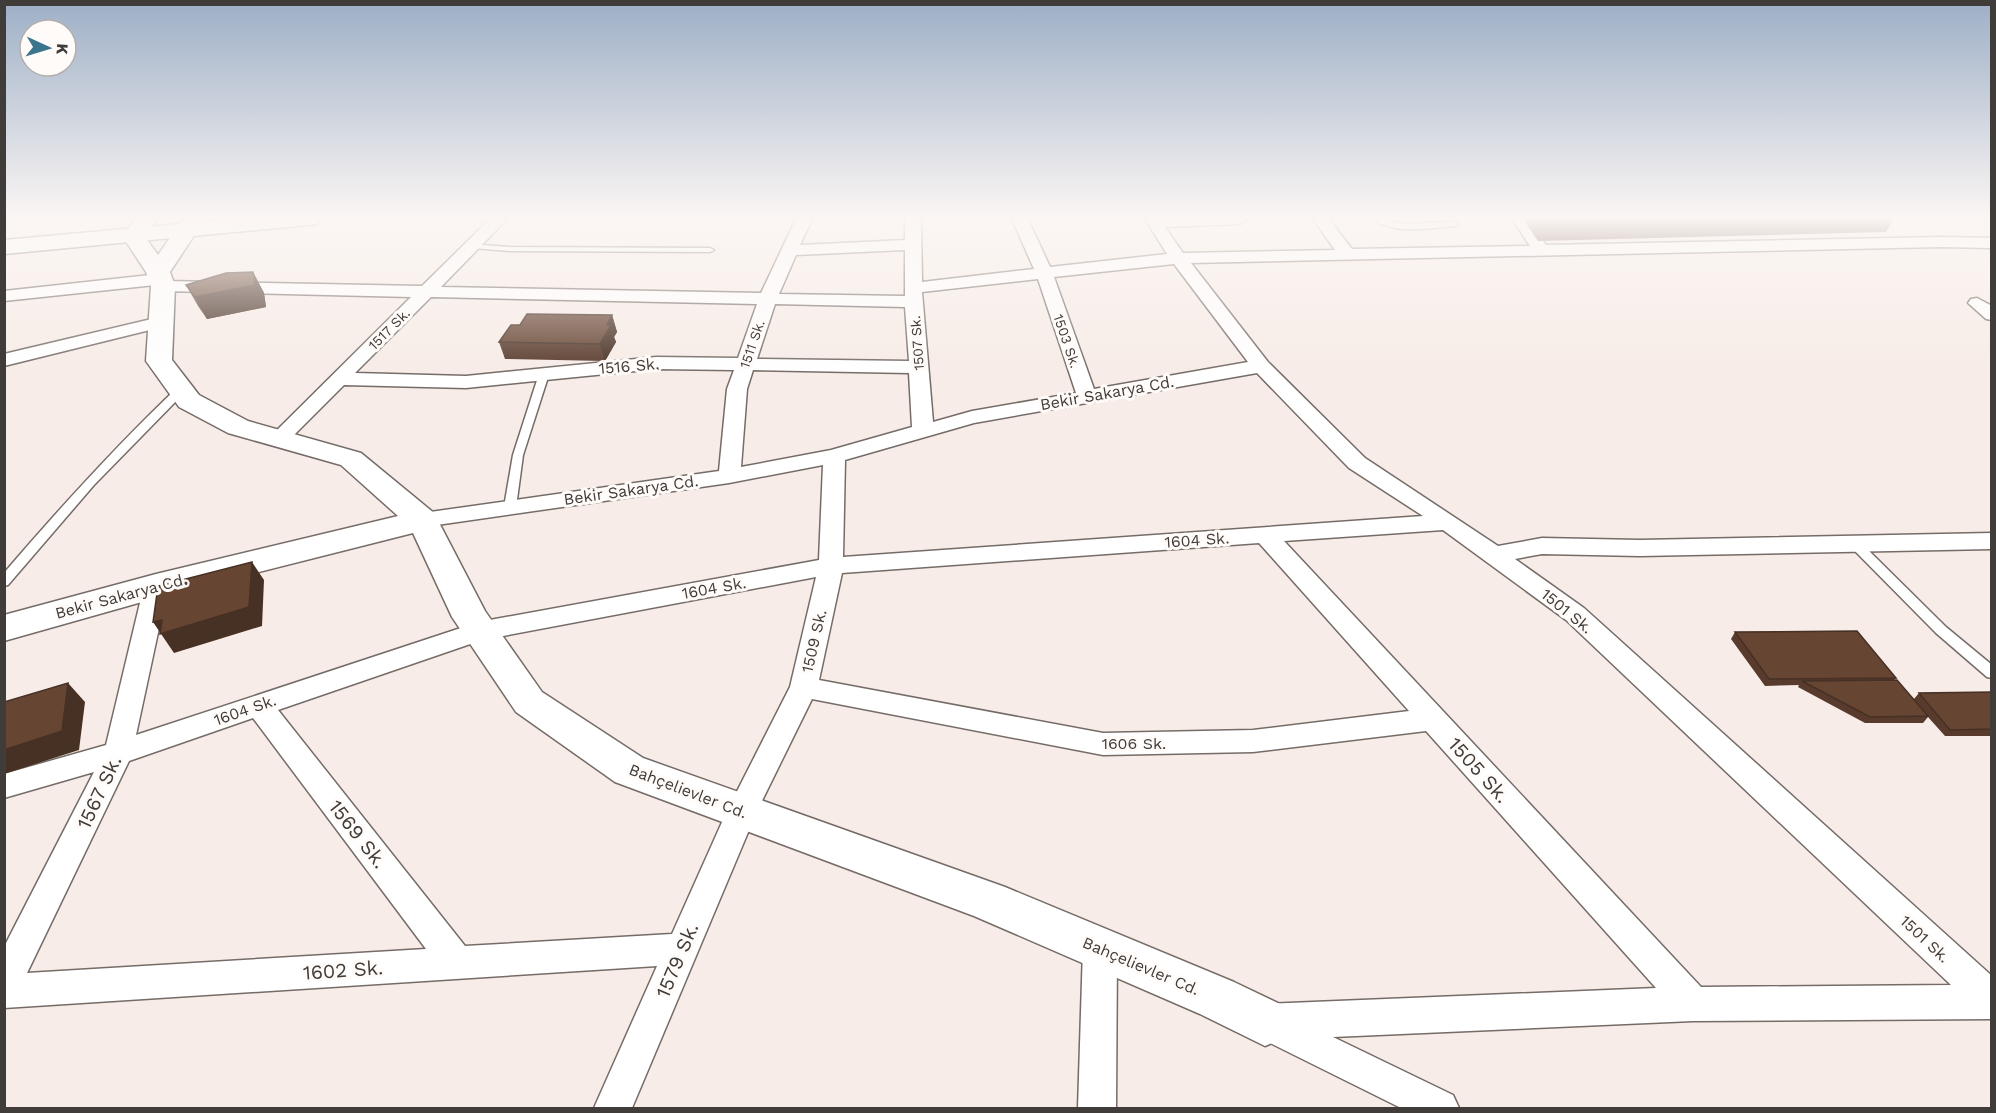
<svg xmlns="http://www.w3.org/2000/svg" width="1996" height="1113" font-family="'Work Sans',sans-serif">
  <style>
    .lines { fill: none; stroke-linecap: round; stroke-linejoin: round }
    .lane-casing { stroke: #756c67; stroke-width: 3 }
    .street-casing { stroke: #756c67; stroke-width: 3 }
    .secondary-casing { stroke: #756c67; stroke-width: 3 }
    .highway-casing { stroke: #756c67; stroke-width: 3 }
    .lane { fill: #fff; fill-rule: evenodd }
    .street { fill: #fff; fill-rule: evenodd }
    .secondary { fill: #fff; fill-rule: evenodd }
    .highway { fill: #fff; fill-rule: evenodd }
    .wall { fill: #583b2c }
    .shaded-wall { fill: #473024 }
    .building { fill: #664533; stroke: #473024; stroke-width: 1.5 }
    .labels { text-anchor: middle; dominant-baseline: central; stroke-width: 6; stroke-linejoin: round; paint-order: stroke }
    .far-street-label { font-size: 14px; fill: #403c39; stroke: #fffbf9 }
    .street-label { font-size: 16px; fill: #403c39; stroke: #fffbf9 }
    .near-street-label { font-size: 20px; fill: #403c39; stroke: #fffbf9 }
  </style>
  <rect width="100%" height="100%" fill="#f7ece7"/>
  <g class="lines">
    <g class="lane-casing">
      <g id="lane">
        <path d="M 1373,219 L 1383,219 L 1403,224 L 1454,222 L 1458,224 L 1454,226 C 1429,228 1394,235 1373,219 Z"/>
        <polygon points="469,244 510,247 710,248 714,250 710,252 510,251 472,248 469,248"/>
        <polygon points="544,371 549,374 523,455 516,507 510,511 504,507 513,455 539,374"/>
        <path d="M 181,387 L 186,390 L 185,392 L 94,485 L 8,585 L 4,586 L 4,573 C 59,509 116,446 177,388 Z"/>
        <polygon points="1854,539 1858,540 1946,627 1992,665 1992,678 1987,677 1936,633 1850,546 1848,543 1850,540"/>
      </g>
    </g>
    <g class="street-casing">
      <g id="street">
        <path d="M 490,219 L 507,219 L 441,287 L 761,293 L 796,219 L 812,219 L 800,245 L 905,240 L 905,219 L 921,219 L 922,282 L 1034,269 L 1012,219 L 1028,219 L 1050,267 L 1167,254 L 1145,219 L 1248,219 L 1240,224 L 1165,227 L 1183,253 L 1335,250 L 1313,219 L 1329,219 L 1352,249 L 1530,246 L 1512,219 L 1528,219 L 1546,245 L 1941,237 L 1992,238 L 1992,248 L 1941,247 L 1191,263 L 1268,362 L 1365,458 L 1498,546 L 1542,538 L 1640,540 L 1992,533 L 1992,549 L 1640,556 L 1542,554 L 1515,559 L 1584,608 L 1992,976 L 1992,1019 L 1693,1021 L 1333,1037 L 1453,1095 L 1459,1108 L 1401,1108 L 1252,1034 L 1247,1022 L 1252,1010 L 1265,1004 L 1656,988 L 1426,731 L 1253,752 L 1103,755 L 812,699 L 757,811 L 632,1108 L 594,1108 L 657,966 L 4,1008 L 4,947 L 94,772 L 4,798 L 4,774 L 106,745 L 144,586 L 147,580 L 156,577 L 165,580 L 168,586 L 136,735 L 479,622 L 819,560 L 823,465 L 729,483 L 423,527 L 415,525 L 411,520 L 415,515 L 423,513 L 719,471 L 727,389 L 734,370 L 656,369 L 466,388 L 344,385 L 286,443 L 279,445 L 272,443 L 268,439 L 272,435 L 411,297 L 163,291 L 157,290 L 155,285 L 4,301 L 4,291 L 159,274 L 165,275 L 166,281 L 422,286 ZM 905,250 L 905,296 L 779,294 L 796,255 ZM 1174,264 L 1248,362 L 1094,389 L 1054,277 ZM 1038,279 L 1076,393 L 972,411 L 933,422 L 922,292 ZM 431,297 L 757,304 L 738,358 L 656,357 L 466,376 L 355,373 ZM 775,304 L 905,307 L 909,361 L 757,359 ZM 753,370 L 909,373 L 912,427 L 831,450 L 741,467 L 747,389 ZM 1257,373 L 1349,468 L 1423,516 L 843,557 L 845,460 L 974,423 ZM 1443,530 L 1566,620 L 1951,985 L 1701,987 L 1284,541 ZM 1259,543 L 1409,711 L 1253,730 L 1103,733 L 819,680 L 842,573 ZM 816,577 L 790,687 L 727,811 L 672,934 L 465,946 L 278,710 L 482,640 ZM 253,718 L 426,949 L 27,973 L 129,761 Z"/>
        <polygon points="1977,298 1992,306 1992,320 1986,319 1968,303 1971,299"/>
        <polygon points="160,317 166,318 169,322 166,326 4,366 4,354"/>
        <polygon points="1100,932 1112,937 1117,948 1116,1108 1078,1108 1083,948 1088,937"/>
      </g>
    </g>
    <g class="secondary-casing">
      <polygon id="secondary" points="135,219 157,219 145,237 158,255 183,219 205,219 170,272 175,286 172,360 199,395 248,421 361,453 434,513 485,611 542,692 643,758 1005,887 1234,982 1282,1005 1289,1022 1282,1039 1265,1046 1200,1014 974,916 615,782 516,712 452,617 413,533 156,598 4,641 4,615 156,574 398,516 341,465 228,433 179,407 146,361 151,286 146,272 123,237"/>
    </g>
    <g class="highway-casing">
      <polygon id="highway" points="235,219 320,219 317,224 309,225 4,254 4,240"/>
    </g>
    <use href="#lane" class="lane"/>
    <use href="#street" class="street"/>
    <use href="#secondary" class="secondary"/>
    <use href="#highway" class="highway"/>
  </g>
  <g class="wall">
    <polygon points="1523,219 1894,219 1886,232 1538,241"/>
    <polygon points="253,272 264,293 266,307 207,319 198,306 186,285"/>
    <polygon points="612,315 617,332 614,337 616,342 605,361 505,359 499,342 520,325"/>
    <polygon points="1735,632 1896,678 1894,680 1914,699 1919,693 1992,692 1992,736 1945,736 1928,717 1923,723 1865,723 1798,687 1799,685 1765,686 1731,639"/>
  </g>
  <g class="shaded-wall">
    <polygon points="253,272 264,293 266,307 207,319 195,297"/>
    <polygon points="612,315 617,332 614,337 616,342 605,361 600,344 607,325"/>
    <polygon points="252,562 264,580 262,626 174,653 153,622 162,620"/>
    <polygon points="68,683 85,702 79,750 4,774 4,750"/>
  </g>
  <g class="building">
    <polygon points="1545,219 1592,219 1545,220"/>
    <polygon points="253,272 255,285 195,297 186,285 226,273"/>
    <polygon points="527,314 612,315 607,325 611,325 600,344 499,342 511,325 520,325"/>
    <polygon points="252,562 249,607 160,634 162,620 153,622 158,586"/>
    <polygon points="1857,631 1896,678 1769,679 1735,632"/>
    <polygon points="1897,680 1928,716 1870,717 1802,681"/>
    <polygon points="68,683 62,731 4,750 4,702"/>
    <polygon points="1992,692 1992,729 1950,730 1919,693"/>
  </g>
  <linearGradient id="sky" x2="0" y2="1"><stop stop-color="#9dafc6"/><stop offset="0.58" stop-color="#fbf6f4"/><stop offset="1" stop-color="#fbf6f4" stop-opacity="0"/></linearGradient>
  <rect width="1996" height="375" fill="url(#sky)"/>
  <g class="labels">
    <g class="far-street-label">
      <text transform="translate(389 329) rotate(-45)">1517 Sk.</text>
      <text transform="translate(1067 341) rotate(71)">1503 Sk.</text>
      <text transform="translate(917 343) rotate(-94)">1507 Sk.</text>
      <text transform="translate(752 344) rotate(-71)">1511 Sk.</text>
    </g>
    <g class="street-label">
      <text transform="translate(629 366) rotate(-5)">1516 Sk.</text>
      <text transform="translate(1107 393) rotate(-10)">Bekir Sakarya Cd.</text>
      <text transform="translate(631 490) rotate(-8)">Bekir Sakarya Cd.</text>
      <text transform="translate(1197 540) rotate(-4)">1604 Sk.</text>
      <text transform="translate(714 588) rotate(-10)">1604 Sk.</text>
      <text transform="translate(121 596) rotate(-15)">Bekir Sakarya Cd.</text>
      <text transform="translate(1567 611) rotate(39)">1501 Sk.</text>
      <text transform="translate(814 641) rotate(-77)">1509 Sk.</text>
      <text transform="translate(245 710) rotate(-19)">1604 Sk.</text>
      <text x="1134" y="743">1606 Sk.</text>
      <text transform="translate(688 791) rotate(21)">Bahçelievler Cd.</text>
      <text transform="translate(1925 939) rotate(43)">1501 Sk.</text>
      <text transform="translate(1141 966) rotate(23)">Bahçelievler Cd.</text>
    </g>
    <g class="near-street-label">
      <text transform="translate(1479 770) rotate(48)">1505 Sk.</text>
      <text transform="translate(99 792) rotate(-65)">1567 Sk.</text>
      <text transform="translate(358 834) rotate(52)">1569 Sk.</text>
      <text transform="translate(677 960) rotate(-67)">1579 Sk.</text>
      <text transform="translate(343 970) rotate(-4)">1602 Sk.</text>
    </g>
  </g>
  <rect width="1996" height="1113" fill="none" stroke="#403c39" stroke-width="12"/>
  <g transform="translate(48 48) rotate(94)"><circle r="28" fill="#fffbf9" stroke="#b3afac" stroke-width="1.5"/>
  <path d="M0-4.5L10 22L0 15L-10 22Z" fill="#3b748d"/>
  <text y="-9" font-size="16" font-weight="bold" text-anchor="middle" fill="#403c39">K</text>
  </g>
</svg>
